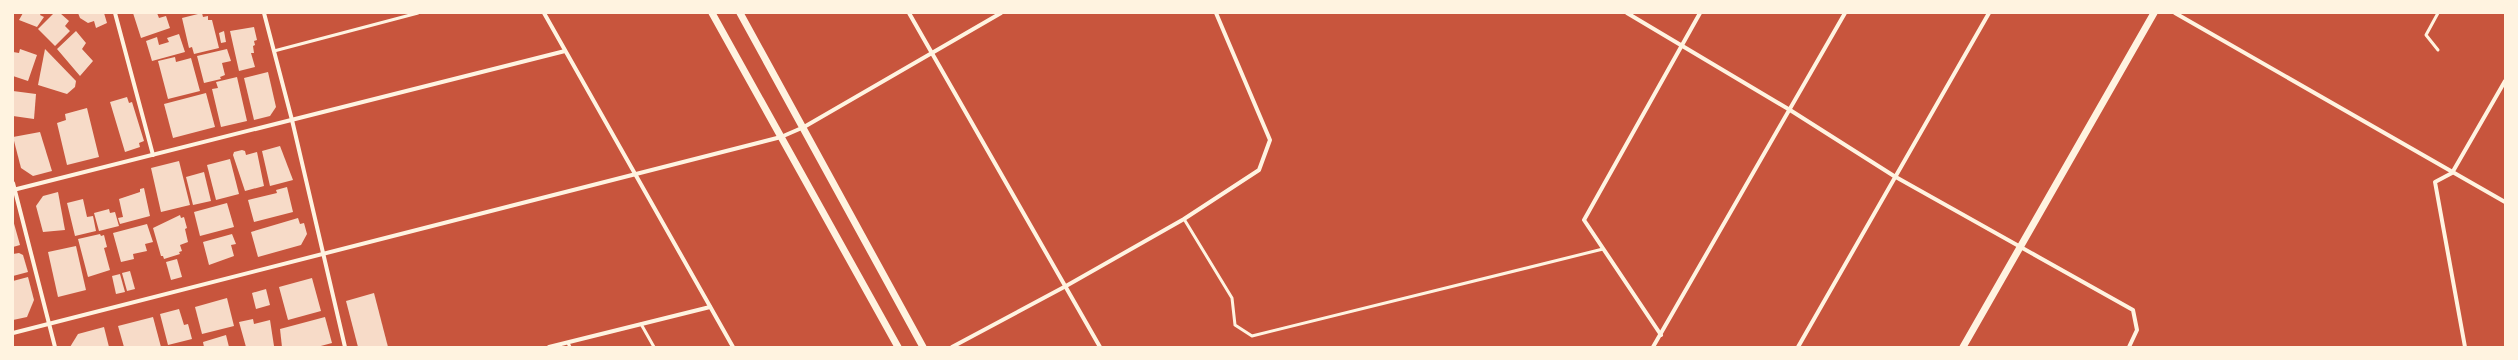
<svg xmlns="http://www.w3.org/2000/svg" width="2518" height="360" font-family="Barlow,sans-serif">
  <style>
    .building { fill: #f7dbc8 }
    .lines { fill: none; stroke-linecap: round; stroke-linejoin: round }
    .service { stroke: #fff3e0; stroke-width: 3 }
    .minor { stroke: #fff3e0; stroke-width: 4 }
    .tertiary { stroke: #fff3e0; stroke-width: 7 }
  </style>
  <rect width="100%" height="100%" fill="#c8553d"/>
  <g class="building">
    <polygon points="23,13 41,13 40,15 44,17 37,27 19,20"/>
    <polygon points="54,13 60,13 69,21 65,26 70,31 55,46 38,29"/>
    <polygon points="78,13 104,13 107,23 96,28 94,21 88,23 80,18"/>
    <polygon points="133,13 157,13 159,18 166,16 170,28 141,38"/>
    <polygon points="202,13 203,17 208,16 208,20 212,20 219,48 194,54 192,47 189,48 182,18"/>
    <polygon points="254,27 257,40 254,41 255,45 253,46 254,53 251,53 255,67 239,71 230,31"/>
    <polygon points="76,31 86,43 82,49 93,61 80,76 57,49"/>
    <polygon points="224,31 226,42 221,43 219,33"/>
    <polygon points="179,34 185,52 152,61 146,41 157,37 159,45 169,42 167,38"/>
    <polygon points="20,49 37,55 28,81 13,76 13,52 19,53"/>
    <polygon points="45,49 76,81 75,87 67,94 38,85"/>
    <polygon points="227,49 231,61 222,63 225,75 220,77 221,79 204,83 197,56"/>
    <polygon points="175,57 176,62 191,58 200,91 168,99 158,61"/>
    <polygon points="268,72 276,107 270,116 254,120 244,78"/>
    <polygon points="237,77 247,121 221,127 212,89 218,88 216,82"/>
    <polygon points="13,91 36,94 34,119 13,116"/>
    <polygon points="206,93 215,127 173,138 164,104"/>
    <polygon points="127,97 129,103 132,102 144,141 139,143 140,147 125,152 110,102"/>
    <polygon points="87,108 99,157 67,165 57,123 66,120 65,114"/>
    <polygon points="40,132 52,171 33,176 21,168 13,137"/>
    <polygon points="280,146 293,180 270,186 262,151"/>
    <polygon points="242,150 245,151 246,155 257,152 264,186 245,191 233,155 234,152"/>
    <polygon points="230,159 239,194 216,200 207,165"/>
    <polygon points="179,161 190,205 161,212 151,168"/>
    <polygon points="204,172 211,201 193,205 186,177"/>
    <polygon points="287,187 293,212 254,222 248,200 277,193 276,190"/>
    <polygon points="144,188 150,216 120,224 118,218 123,217 119,199 140,192 140,189"/>
    <polygon points="58,192 65,230 43,232 36,206 43,196"/>
    <polygon points="83,199 87,217 93,216 96,231 75,236 67,203"/>
    <polygon points="227,203 234,227 200,236 194,212"/>
    <polygon points="109,209 110,213 115,212 119,226 99,231 94,213"/>
    <polygon points="180,215 181,218 184,217 187,228 185,229 188,242 180,245 182,251 179,252 180,254 164,259 163,256 161,256 153,228"/>
    <polygon points="298,218 300,224 304,223 307,234 301,245 258,257 251,232"/>
    <polygon points="13,220 20,245 13,247"/>
    <polygon points="147,224 153,242 145,244 147,251 133,254 134,259 121,262 113,233"/>
    <polygon points="100,234 101,236 104,235 107,247 104,248 110,270 88,277 78,239"/>
    <polygon points="232,234 236,244 231,245 234,256 209,265 203,242"/>
    <polygon points="76,246 86,290 58,297 48,252"/>
    <polygon points="19,253 23,255 28,272 13,276 13,254"/>
    <polygon points="177,259 182,277 171,280 166,262"/>
    <polygon points="130,271 135,289 127,291 122,273"/>
    <polygon points="120,274 125,292 116,294 112,276"/>
    <polygon points="28,277 34,300 27,317 13,320 13,281"/>
    <polygon points="312,278 321,311 288,320 279,287"/>
    <polygon points="266,289 270,305 256,309 252,293"/>
    <polygon points="374,293 388,347 358,347 346,301"/>
    <polygon points="227,298 234,326 202,334 195,307"/>
    <polygon points="179,309 184,325 188,324 192,339 168,345 160,314"/>
    <polygon points="153,317 161,347 124,347 118,326"/>
    <polygon points="325,317 332,343 317,347 282,347 280,329"/>
    <polygon points="253,319 254,324 270,320 274,346 246,347 239,322"/>
    <polygon points="104,327 109,347 70,347 78,334"/>
    <polygon points="226,335 229,347 204,347 203,342"/>
  </g>
  <g class="lines">
    <g class="service">
      <polyline points="2438,13 2426,35 2438,50"/>
      <polyline points="274,51 418,13"/>
      <polyline points="1184,219 1232,298 1235,325 1252,336 1603,249"/>
      <polyline points="641,324 654,347"/>
      <polyline points="568,343 570,347"/>
    </g>
    <g class="minor">
      <polyline points="115,13 153,155"/>
      <polyline points="264,13 292,120 345,347"/>
      <polyline points="544,13 733,347"/>
      <polyline points="909,13 1100,347"/>
      <polyline points="1627,13 1790,110 1894,176 2133,310 2137,330 2129,347"/>
      <polyline points="2175,13 2505,202"/>
      <polyline points="13,183 55,347"/>
      <polyline points="13,190 565,51"/>
      <polyline points="13,333 781,137 804,127 1001,13"/>
      <polyline points="1661,335 1584,220 1700,13"/>
      <polyline points="549,347 710,307"/>
      <polyline points="952,347 1066,286 1184,219 1259,170 1270,140 1216,13"/>
      <polyline points="1653,347 1845,13"/>
      <polyline points="1798,347 1989,13"/>
      <polyline points="2465,347 2435,182 2452,173 2505,81"/>
    </g>
    <g class="tertiary">
      <polyline points="712,13 898,347"/>
      <polyline points="740,13 923,347"/>
      <polyline points="1963,347 2154,13"/>
    </g>
  </g>
  <rect width="2518" height="360" fill="none" stroke="#fff3e0" stroke-width="28"/>
</svg>
